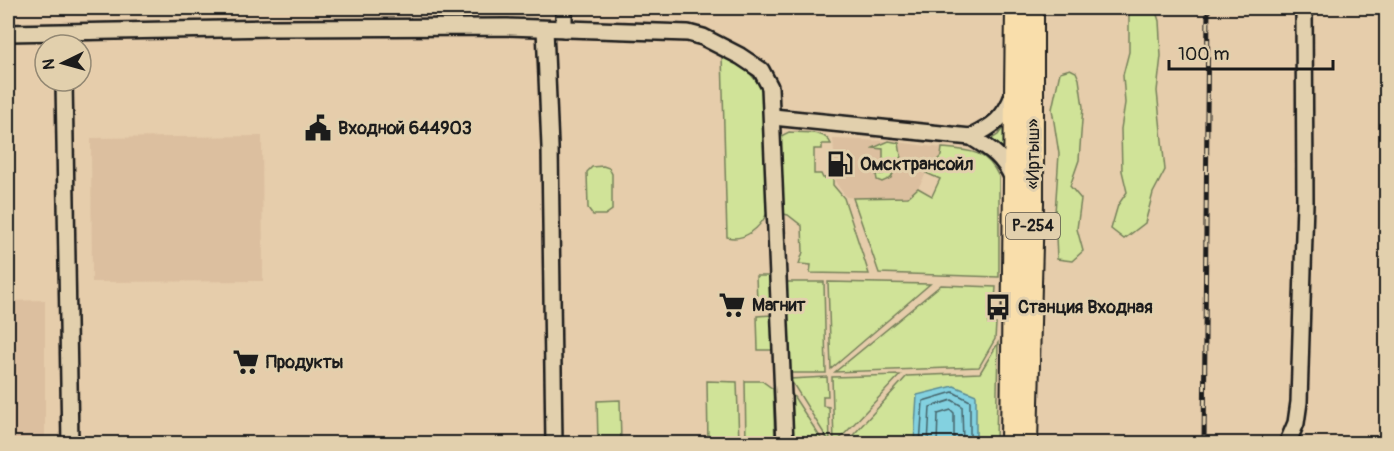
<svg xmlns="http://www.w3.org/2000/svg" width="1394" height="451" font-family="Pangolin,sans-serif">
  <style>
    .built { fill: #dcbf9f }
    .green { fill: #d0e398; stroke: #76805a; stroke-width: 1.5 }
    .water { fill: #83d1e0; stroke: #5a8992; stroke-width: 1.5 }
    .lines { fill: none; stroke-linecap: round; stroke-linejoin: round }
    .shore { stroke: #45646a; stroke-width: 1.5 }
    .minor-casing { stroke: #1c1c1c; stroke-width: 20 }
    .major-casing { stroke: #1c1c1c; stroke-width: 24 }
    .minor { stroke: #e2d0ad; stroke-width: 15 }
    .major { stroke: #f9deab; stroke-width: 20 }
    .rail-casing { stroke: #1c1c1c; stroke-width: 5 }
    .rail { stroke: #e2d0ad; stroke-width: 3; stroke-dasharray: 9; stroke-linecap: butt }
    .labels { text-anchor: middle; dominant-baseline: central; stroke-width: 6; stroke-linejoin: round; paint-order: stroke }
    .shield { fill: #e2d0ad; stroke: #575248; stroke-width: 1.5 }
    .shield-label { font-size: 16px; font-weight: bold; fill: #1c1c1c }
    .poi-label { font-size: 18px; font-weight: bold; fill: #1c1c1c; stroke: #e2d0ad; text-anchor: start }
    .street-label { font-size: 18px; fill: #1c1c1c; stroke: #e2d0ad }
  </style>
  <rect width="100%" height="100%" fill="#e6cdab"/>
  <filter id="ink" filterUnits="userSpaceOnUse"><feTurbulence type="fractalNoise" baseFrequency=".0167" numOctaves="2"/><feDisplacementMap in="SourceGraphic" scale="12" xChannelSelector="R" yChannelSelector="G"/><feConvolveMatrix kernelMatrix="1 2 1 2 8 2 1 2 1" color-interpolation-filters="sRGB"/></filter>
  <g filter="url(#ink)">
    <g class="built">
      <polygon points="808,8 935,8 934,12 808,15"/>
      <polygon points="262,136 263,281 92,282 91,138"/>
      <polygon points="833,139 889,141 942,148 941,156 928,170 916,192 908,197 868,199 846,197 836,183"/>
      <polygon points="45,300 45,443 8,443 8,301"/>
    </g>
    <g class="green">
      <polygon points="1129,8 1155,8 1159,21 1161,56 1157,91 1165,170 1153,193 1145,223 1124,239 1111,229 1118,205 1127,192 1122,171 1121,129 1125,103 1123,75 1129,52"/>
      <path d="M 722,55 L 747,70 L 763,89 L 767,213 C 760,228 744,242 727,237 Z"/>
      <polygon points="1070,69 1076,72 1079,79 1083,107 1079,160 1070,186 1081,199 1077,229 1083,251 1072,261 1057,259 1055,213 1059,154 1052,109 1060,72"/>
      <polygon points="1005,125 1005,150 988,141 998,135"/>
      <path d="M 789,132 C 802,133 826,130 831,144 L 822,144 L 822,149 L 814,149 L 814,174 L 821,174 L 823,178 L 833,178 L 833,185 L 844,198 L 869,274 L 810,273 L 811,265 L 799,264 L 803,252 L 802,226 L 788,215 L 779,213 L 778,142 L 783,135 Z"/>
      <polygon points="889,141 899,143 901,156 891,178 882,182 877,180 876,174 883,174 883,149 873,148"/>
      <path d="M 942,148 C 969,150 987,150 999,177 L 999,277 L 879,273 L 853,198 L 908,197 L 918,188 L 932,196 L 940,179 L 926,173 L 941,156 Z"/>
      <polygon points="603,166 609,168 612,174 612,210 605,215 593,215 588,208 587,172 592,167"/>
      <polygon points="756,276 769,276 770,301 757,301"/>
      <polygon points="784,282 824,282 826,373 786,373"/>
      <polygon points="828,282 930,284 831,369"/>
      <polygon points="941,285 996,287 995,300 989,301 988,324 996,324 995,339 979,367 835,372"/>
      <polygon points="772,315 772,350 758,350 757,316"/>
      <polygon points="998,343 996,443 845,444 907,376 980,373"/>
      <polygon points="900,375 836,443 834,443 832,377"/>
      <polygon points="827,377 828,396 823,396 823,406 829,407 830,443 790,379"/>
      <polygon points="707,381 737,382 739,443 708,443"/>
      <polygon points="745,381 762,381 773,389 775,443 746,443"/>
      <polygon points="785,383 824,443 787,443"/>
      <polygon points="620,400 621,443 598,443 597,401"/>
    </g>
    <polygon class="water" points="954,386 976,395 976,443 914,443 917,395"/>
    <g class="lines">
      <g class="shore">
        <polyline points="920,444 923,401 953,392 970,401 970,444"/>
        <polyline points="928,444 930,407 952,400 962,406 963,444"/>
        <polyline points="937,444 938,414 951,410 954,413 954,444"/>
      </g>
      <g class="minor-casing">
        <g id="minor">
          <polyline points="564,8 564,29"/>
          <polyline points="545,29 550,147 554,444"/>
          <polyline points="8,33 271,28 507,27 688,33 703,37 740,56 761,70 770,87 785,444"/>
          <polyline points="64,81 70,444"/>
          <path d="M 773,117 L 971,137 C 991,149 1004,157 1013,179"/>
          <path d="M 971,137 C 992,127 1005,118 1013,95"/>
          <polyline points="1287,444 1296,423 1299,402 1305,202 1304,8"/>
        </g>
      </g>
      <g class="major-casing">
        <g id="major">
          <polyline points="1011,444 1016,8"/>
          <polyline points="1027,444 1033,203 1033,8"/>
        </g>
      </g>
      <use href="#minor" class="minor"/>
      <use href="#major" class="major"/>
      <g class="rail-casing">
        <polyline id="rail" points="1204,444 1208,8"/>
      </g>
      <use href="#rail" class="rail"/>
    </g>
  </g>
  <defs>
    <g id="civic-bare" transform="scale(2.07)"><path d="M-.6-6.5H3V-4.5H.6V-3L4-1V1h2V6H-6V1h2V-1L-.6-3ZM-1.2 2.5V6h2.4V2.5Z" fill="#1c1c1c" stroke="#e2d0ad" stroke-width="2.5" paint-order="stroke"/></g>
    <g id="fuel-bare" transform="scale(2.07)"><path d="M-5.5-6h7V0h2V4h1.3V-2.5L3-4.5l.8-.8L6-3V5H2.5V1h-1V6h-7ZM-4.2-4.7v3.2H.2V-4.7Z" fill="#1c1c1c" stroke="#e2d0ad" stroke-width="2.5" paint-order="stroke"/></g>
    <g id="supermarket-bare" transform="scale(2.07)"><path d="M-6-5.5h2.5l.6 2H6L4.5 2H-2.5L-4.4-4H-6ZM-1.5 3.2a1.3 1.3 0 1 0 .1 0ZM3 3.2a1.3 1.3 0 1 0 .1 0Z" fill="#1c1c1c" stroke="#e2d0ad" stroke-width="2.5" paint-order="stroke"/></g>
    <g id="bus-bare" transform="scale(2.07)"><path d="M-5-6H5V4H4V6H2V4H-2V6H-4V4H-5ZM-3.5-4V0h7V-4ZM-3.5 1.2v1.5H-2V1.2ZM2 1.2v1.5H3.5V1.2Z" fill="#1c1c1c" stroke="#e2d0ad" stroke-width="2.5" paint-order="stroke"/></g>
  </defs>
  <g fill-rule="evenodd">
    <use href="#civic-bare" x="318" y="128"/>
    <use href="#fuel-bare" x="840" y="164"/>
    <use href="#supermarket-bare" x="732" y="305"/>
    <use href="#bus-bare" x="998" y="307"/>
    <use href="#supermarket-bare" x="246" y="362"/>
  </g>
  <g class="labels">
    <rect class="shield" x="1006" y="213" width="54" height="26" rx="4.5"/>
    <g class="shield-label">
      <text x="1033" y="226">Р-254</text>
    </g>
    <g class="poi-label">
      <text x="338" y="128">Входной 644903</text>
      <text x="860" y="164">Омсктрансойл</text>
      <text x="752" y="305">Магнит</text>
      <text x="1018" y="307">Станция Входная</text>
      <text x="266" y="362">Продукты</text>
    </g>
    <g class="street-label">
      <text transform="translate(1033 154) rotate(-90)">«Иртыш»</text>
    </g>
  </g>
  <rect width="1394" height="451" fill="none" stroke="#e2d0ad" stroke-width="30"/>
  <rect x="15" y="15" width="1364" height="421" fill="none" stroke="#1c1c1c" stroke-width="2" filter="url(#ink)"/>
  <g transform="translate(63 63) rotate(265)"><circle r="28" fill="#e2d0ad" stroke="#938873" stroke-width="1.5"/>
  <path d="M0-4.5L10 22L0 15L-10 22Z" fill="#1c1c1c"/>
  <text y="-9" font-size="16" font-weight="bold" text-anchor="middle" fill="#1c1c1c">N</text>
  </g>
  <path d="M1169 60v9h164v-9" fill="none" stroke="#1c1c1c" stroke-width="3"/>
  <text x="1178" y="60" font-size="18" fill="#1c1c1c" stroke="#e2d0ad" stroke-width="4.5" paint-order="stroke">100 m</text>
</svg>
